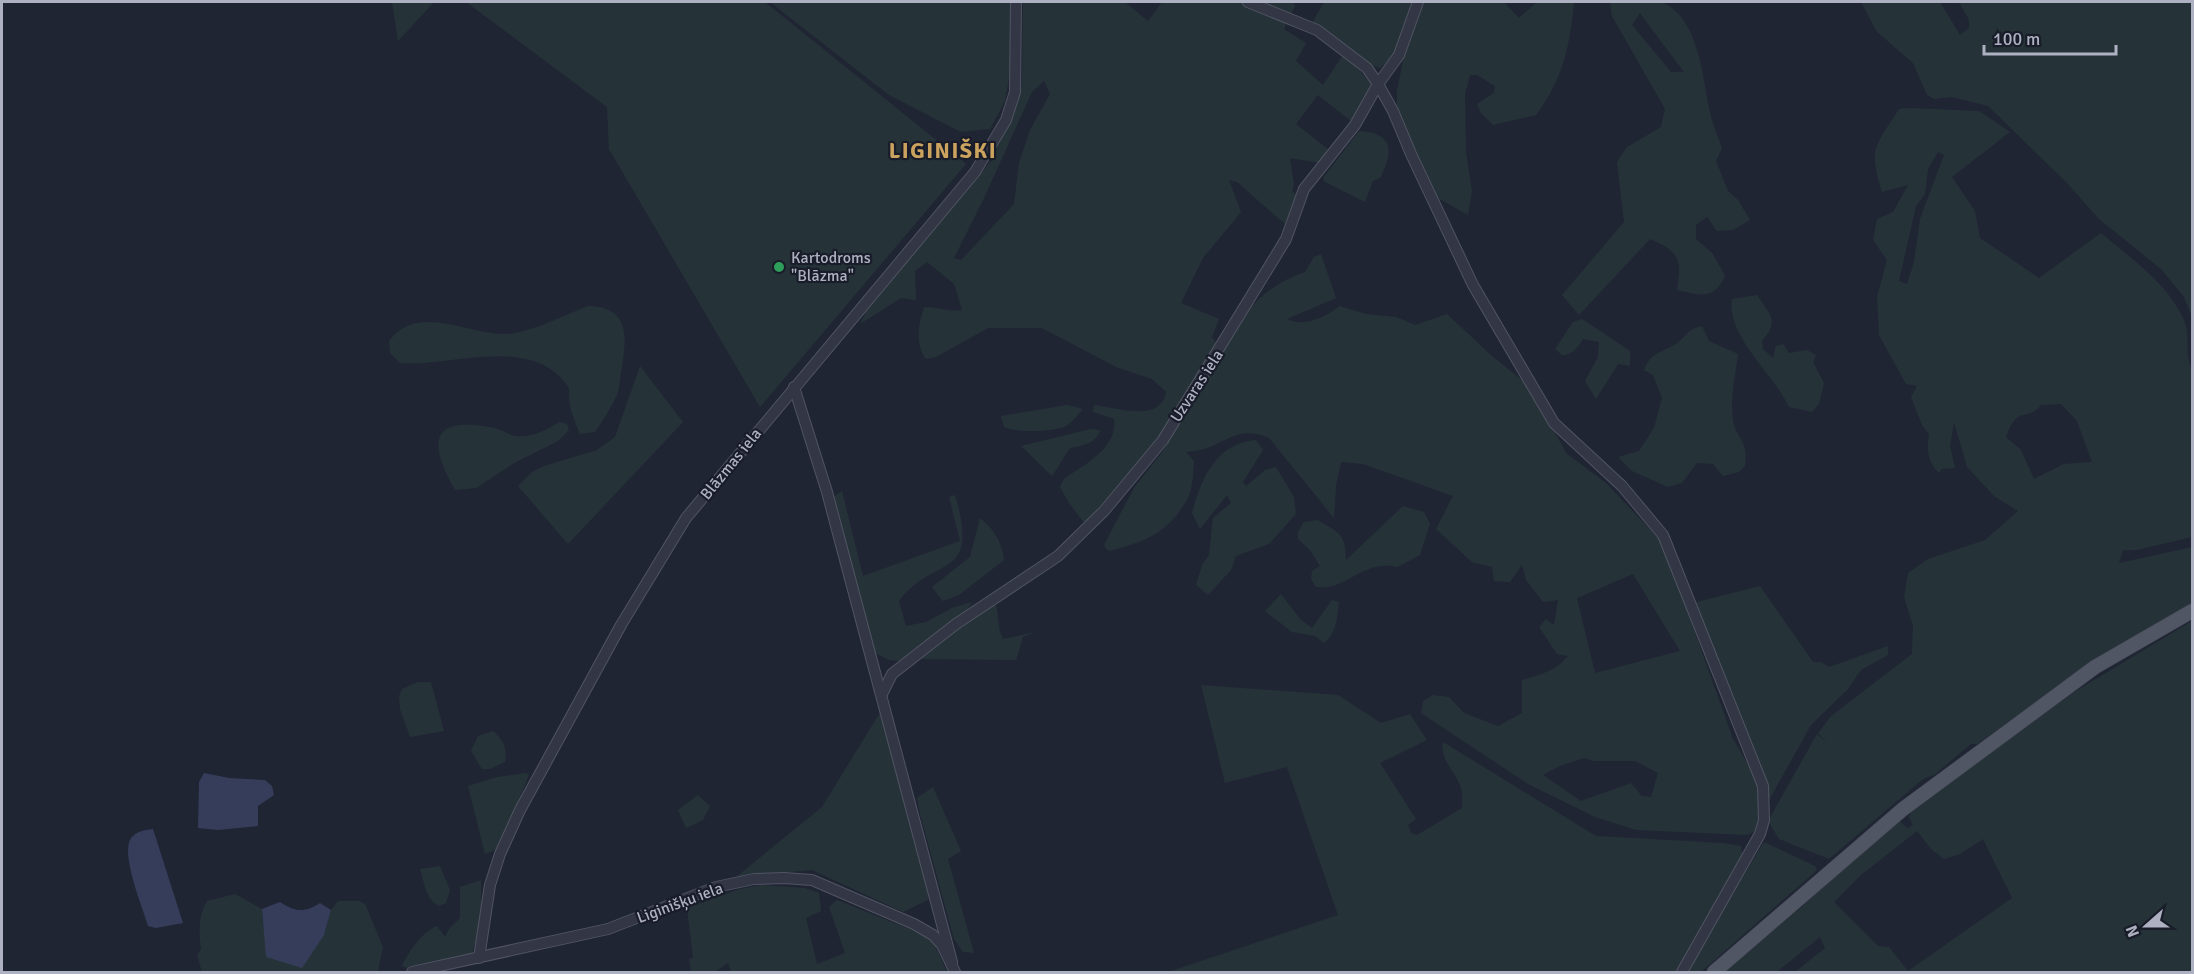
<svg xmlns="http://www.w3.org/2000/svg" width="2194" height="974" font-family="Signika,sans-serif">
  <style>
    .green { fill: #253338; fill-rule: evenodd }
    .water { fill: #353d5a }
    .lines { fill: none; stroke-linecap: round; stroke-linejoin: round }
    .minor-casing { stroke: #515463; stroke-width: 12 }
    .major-casing { stroke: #3d404e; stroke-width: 15 }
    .minor { stroke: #333745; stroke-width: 10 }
    .major { stroke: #515665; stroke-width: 14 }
    .leisure-dot { fill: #2e9e5b; stroke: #191c29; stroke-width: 2 }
    .labels { text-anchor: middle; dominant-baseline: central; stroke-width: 4.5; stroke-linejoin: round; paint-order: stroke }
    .poi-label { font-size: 16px; fill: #adb1c2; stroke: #191c29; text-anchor: start }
    .street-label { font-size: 16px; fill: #adb1c2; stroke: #191c29 }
    .district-label { font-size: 22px; font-weight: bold; letter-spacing: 1.5px; fill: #cba35f; stroke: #191c29 }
  </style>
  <rect width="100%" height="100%" fill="#202534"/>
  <g class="green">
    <polygon points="392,2 434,2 398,41"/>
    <polygon points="466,2 765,2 966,164 760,407 609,149 607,107"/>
    <polygon points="770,2 1011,2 1010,72 1005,101 990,129 961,132 889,95"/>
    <path d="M 1023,2 L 1125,2 L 1148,21 L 1162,2 L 1293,2 L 1295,6 L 1284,29 L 1306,43 L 1296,61 L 1323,85 L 1345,52 L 1370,83 L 1368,97 L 1352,122 L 1318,95 L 1296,124 L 1329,150 L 1320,163 L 1290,158 L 1294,184 L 1292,192 L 1297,194 L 1285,224 L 1237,182 L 1229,180 L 1241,212 L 1203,258 L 1181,303 L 1219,319 L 1212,337 L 1217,344 L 1157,440 L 1085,524 L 1069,503 L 1060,487 L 1064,479 C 1085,464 1118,448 1114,419 L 1093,412 L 1094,405 C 1115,407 1161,424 1166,392 L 1152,379 L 1116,367 L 1042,328 L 988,328 L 936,357 L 926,359 C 915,344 918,325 924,307 C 938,307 949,312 962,310 L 954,284 L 927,262 L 915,271 L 916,300 L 901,298 L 860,324 L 867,310 L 992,160 L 1022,85 ZM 1044,81 L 1050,94 L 1030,130 L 1019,163 L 1014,204 L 961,260 L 954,258 L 984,198 L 1032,92 Z"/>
    <polygon points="1324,2 1418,2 1397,52 1380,68 1367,63 1312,23"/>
    <path d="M 1422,2 L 1504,2 L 1519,18 L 1537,2 L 1574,2 C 1570,46 1563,79 1536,115 L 1493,125 L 1481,113 L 1477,104 L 1494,93 L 1495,86 L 1477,75 L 1470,75 L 1465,94 L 1466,153 L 1472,191 L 1468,215 L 1438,198 L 1397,110 L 1397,91 L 1406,46 Z"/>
    <path d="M 1610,2 C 1625,1 1647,0 1661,2 C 1699,16 1703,80 1710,112 C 1712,124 1718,136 1722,148 L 1716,161 L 1728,191 L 1738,200 L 1750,220 L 1733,230 L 1717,231 L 1707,217 L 1696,225 L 1696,239 L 1713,254 L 1725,276 C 1713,301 1700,295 1677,290 C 1682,259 1680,252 1650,239 L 1579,315 L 1562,295 L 1624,222 L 1617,162 L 1627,147 L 1661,127 L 1665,109 L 1612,16 ZM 1640,13 L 1645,20 L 1684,72 L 1671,72 L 1632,25 Z"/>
    <polygon points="1861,2 1940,2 1960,35 1969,28 1969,20 1959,2 2192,2 2192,317 2184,297 2161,269 2099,219 2067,183 1988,106 1952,97 1934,99 1927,95 1913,63 1877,32"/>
    <path d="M 1909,108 L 1979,111 L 2010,132 L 1952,177 L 1975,211 L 1980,238 L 2039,278 L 2101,233 C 2131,259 2167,282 2184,320 C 2191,337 2184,354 2192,370 L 2192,537 L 2137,550 L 2123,550 L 2119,563 L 2192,547 L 2192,604 L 2054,689 L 1977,744 L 1971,744 L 1934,775 L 1923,779 L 1829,859 L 1779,839 L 1768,821 L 1817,734 L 1827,743 L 1818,733 L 1831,716 L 1912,654 L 1913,626 L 1904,597 L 1908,573 L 1928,559 L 1985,540 L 2018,511 L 1994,496 L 1967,467 L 1954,422 L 1950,446 L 1955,468 L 1942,469 L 1939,473 C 1928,463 1926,449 1929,434 L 1922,425 L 1911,397 L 1917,386 L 1906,384 L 1879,335 L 1877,297 L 1887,260 L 1873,240 L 1877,219 L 1893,212 L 1908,185 L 1882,192 C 1868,148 1875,147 1899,109 ZM 1938,152 L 1944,155 L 1920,219 L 1914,262 L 1907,284 L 1899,281 L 1916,206 L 1925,194 L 1928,169 ZM 2061,404 L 2077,421 L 2092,462 L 2064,464 L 2034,479 L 2021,450 L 2006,437 C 2018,404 2026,423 2041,405 Z"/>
    <path d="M 1359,131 C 1394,133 1394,152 1380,178 L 1373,181 L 1365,202 L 1325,182 L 1323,178 Z"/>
    <path d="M 1321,254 L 1336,298 L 1287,319 C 1304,328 1325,317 1340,306 L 1366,314 L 1396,317 L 1415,325 L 1447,314 L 1492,356 L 1527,384 L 1567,454 L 1606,483 L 1663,543 L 1733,739 L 1757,779 L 1761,809 L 1754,832 L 1747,835 L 1636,830 L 1595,817 L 1528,784 L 1421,713 L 1423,701 L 1433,695 L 1449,697 L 1464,713 L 1498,726 L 1522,713 L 1522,680 C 1540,675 1556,671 1568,656 L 1557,654 L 1539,627 L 1546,619 L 1554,625 L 1558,600 L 1543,602 L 1526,580 L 1522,565 L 1510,582 L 1494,581 L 1492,567 L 1472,562 L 1436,529 L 1453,496 L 1363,464 L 1341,462 L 1336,486 L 1334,518 L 1269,438 C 1244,427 1232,437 1210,447 C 1203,450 1194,451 1186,452 L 1194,461 C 1193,472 1193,488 1188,498 C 1169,533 1146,541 1110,551 L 1106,549 L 1104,545 L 1134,488 L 1163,451 L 1248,310 C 1263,293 1283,279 1305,272 L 1314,257 ZM 1633,574 L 1680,651 L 1595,673 L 1577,598 ZM 1584,758 L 1594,761 L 1635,761 L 1658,773 L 1651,797 L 1642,796 L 1631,783 L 1581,801 L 1543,775 L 1562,765 Z"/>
    <path d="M 1757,295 C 1770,315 1780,320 1762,341 L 1763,349 L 1773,358 L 1776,346 L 1783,344 L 1789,353 L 1807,350 L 1816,355 L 1813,362 L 1824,383 L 1819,404 L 1812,412 L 1789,407 C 1774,374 1726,336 1732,299 Z"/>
    <path d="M 588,306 C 629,307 627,335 622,367 C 620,376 620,387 617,395 C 611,408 603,420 595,432 L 580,434 C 575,422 570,411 569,398 C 569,393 570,389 567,385 C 530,334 452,367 400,363 L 390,353 L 389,341 C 420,299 477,341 515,333 C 540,328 565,315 588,306 Z"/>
    <path d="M 1582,319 L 1630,351 L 1630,366 L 1618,364 L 1596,399 L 1585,381 L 1598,357 L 1599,342 L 1583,339 C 1578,347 1572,356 1562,355 L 1555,349 L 1573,322 Z"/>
    <path d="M 1702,326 L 1709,341 L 1738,354 C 1735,376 1730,399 1733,421 C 1736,438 1749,440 1745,466 L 1739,472 L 1723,476 L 1713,464 L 1697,463 L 1682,483 L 1668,487 L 1632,471 L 1618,457 L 1639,451 L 1654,428 L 1662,398 L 1653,375 L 1644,370 C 1651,352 1661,353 1676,344 C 1687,336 1686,330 1702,326 Z"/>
    <polygon points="640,366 683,422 568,544 518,486 532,472 544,466 597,450 615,437"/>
    <path d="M 1067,405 L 1083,409 C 1078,414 1072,423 1066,426 C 1054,432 1016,433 1004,427 L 1001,416 Z"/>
    <path d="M 559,422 L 567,424 L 569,430 L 558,441 L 514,463 L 476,488 L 455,490 C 427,441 431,415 494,428 C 501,429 508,435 516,436 C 531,438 547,430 559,422 Z"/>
    <path d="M 1091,429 L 1100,430 C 1096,444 1083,445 1070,448 L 1052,476 L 1021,446 Z"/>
    <path d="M 1256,440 L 1263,450 L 1243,482 L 1246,486 L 1265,470 L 1276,467 L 1294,497 L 1296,514 L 1269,544 L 1236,556 L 1231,570 L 1208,595 L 1196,585 L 1202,565 L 1209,555 L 1213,518 L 1231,503 L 1227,495 L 1200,529 L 1192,513 C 1201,479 1216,443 1256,440 Z"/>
    <path d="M 842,491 L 863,576 L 960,541 L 949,497 L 955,495 C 981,582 934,554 899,601 L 906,626 L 926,622 L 952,608 L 972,602 L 967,610 L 902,661 L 889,660 L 875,653 L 833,497 Z"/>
    <path d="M 1403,506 L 1424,512 L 1430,524 L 1420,555 L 1398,567 C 1361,559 1348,591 1316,587 L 1311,579 L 1312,571 L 1320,566 L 1310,550 L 1298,539 L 1298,532 L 1304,522 L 1318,520 C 1340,534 1345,533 1346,560 Z"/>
    <path d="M 980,518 C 994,529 1002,542 1004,560 L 959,595 L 943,601 L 932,587 L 970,557 Z"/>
    <polygon points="1760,586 1813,662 1821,662 1829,667 1888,646 1888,655 1861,670 1848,689 1811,725 1768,802 1693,603"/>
    <path d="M 1281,594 L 1301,620 L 1312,628 L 1332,600 L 1339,602 C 1337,617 1337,633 1324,643 L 1315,636 L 1292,632 L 1265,611 Z"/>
    <path d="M 996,604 C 999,617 997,628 1003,639 L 1035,632 L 1023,637 L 1016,660 L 917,659 L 975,614 Z"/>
    <path d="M 2192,621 L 2192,972 L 1795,972 L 1825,948 L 1820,937 L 1778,971 L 1779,972 L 1723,972 L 1803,906 L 1832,877 L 1899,820 L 1907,828 L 1913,825 L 1909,817 L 1913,808 L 2076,691 ZM 1917,831 L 1931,849 L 1944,859 L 1960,854 L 1983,839 L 2012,898 L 1908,971 L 1889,947 L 1878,946 L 1834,902 L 1861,875 Z"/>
    <polygon points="418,682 431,682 444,731 410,737 400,709 399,696 402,689"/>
    <path d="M 1201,685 L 1338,695 L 1381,723 L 1410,714 L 1427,740 L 1380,763 L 1416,819 L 1408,825 L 1411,833 L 1417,835 L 1462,808 C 1462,802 1463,793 1461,788 C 1456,772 1439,759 1443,742 L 1596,836 L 1723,843 L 1741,846 L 1743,859 L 1679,972 L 1168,972 L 1338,915 L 1287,767 L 1225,783 Z"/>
    <polygon points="881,711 930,894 928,900 903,912 812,870 736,877 822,807"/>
    <path d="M 493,731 C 503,740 508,749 505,762 L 490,769 L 482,769 L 471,751 L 478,736 Z"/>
    <polygon points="526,773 529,775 499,848 485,854 468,786 497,777"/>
    <polygon points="933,787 961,851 948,859 974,953 963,952 954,939 920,814 917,798"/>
    <polygon points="698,795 710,806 703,820 686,828 678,810"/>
    <polygon points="1764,842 1815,866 1817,870 1701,972 1689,972 1699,948"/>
    <path d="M 440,866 L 450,890 L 446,903 L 439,906 C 426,900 424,882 420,869 Z"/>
    <path d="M 481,880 L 481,927 L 472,953 L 409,969 L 402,966 C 409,951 422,932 437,926 L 445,937 L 449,929 L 460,918 L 460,887 Z"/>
    <polygon points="762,885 805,888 819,893 821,911 806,918 817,964 845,953 829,907 837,900 924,935 934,943 947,972 731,972 728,963 714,972 691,972 689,959 693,958 687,908 740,889"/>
    <path d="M 235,894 L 262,909 L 263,926 L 324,935 L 331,910 L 338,901 L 359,901 L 365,904 L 383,947 L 378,971 L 202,972 L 197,955 L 201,949 C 199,932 198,916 207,901 Z"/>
  </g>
  <g class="water">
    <polygon points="204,773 229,778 265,780 272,786 274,795 258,806 258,826 218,830 198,828 199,782"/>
    <path d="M 153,829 L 183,923 L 156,928 L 148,926 C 143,908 120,854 131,838 C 137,831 145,830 153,829 Z"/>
    <path d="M 280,902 C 295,912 305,913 320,903 L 331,910 L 324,935 L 302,968 L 266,957 L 262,909 Z"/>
  </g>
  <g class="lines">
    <g class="minor-casing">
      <g id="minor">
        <polyline points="1248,2 1317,30 1367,68 1378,84 1393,111 1411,154 1473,285 1554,423 1622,486 1663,535 1763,786 1764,820 1760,834 1682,972"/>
        <polyline points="794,387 827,492 952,962"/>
        <polyline points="882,694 892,674 956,624 1058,556 1104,511 1163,440 1286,239 1304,189 1355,125 1378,84 1399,55 1418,2"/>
        <polyline points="479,958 490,885 500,854 520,810 621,625 686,518 975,172 1006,120 1015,92 1016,2"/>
        <polyline points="412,972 608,929 716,887 754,879 784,878 812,880 914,924 933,935 942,945 955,972"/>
      </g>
    </g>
    <g class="major-casing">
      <polyline id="major" points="1714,972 1903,809 2095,667 2192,611"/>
    </g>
    <use href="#minor" class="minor"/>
    <use href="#major" class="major"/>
  </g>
  <circle class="leisure-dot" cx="779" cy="267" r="6"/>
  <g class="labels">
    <g class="poi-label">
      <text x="791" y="258">Kartodroms<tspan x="791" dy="18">"Blāzma"</tspan></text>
    </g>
    <g class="street-label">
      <text transform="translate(1197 386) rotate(-57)">Uzvaras iela</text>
      <text transform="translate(731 464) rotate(-51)">Blāzmas iela</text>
      <text transform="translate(680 903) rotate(-20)">Liginišķu iela</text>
    </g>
    <g class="district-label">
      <text x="943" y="150">LIGINIŠKI</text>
    </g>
  </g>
  <rect width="2194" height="974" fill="none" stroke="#adb1c2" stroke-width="6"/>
  <g transform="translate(2146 926) rotate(249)" stroke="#191c29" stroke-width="4.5" paint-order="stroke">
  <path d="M0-4.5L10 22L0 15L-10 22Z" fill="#adb1c2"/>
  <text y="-9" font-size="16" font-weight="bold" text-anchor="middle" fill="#adb1c2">N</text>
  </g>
  <path d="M1984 45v9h132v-9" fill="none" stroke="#adb1c2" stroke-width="3"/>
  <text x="1993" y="45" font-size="18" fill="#adb1c2" stroke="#191c29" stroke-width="4.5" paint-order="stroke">100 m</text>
</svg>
